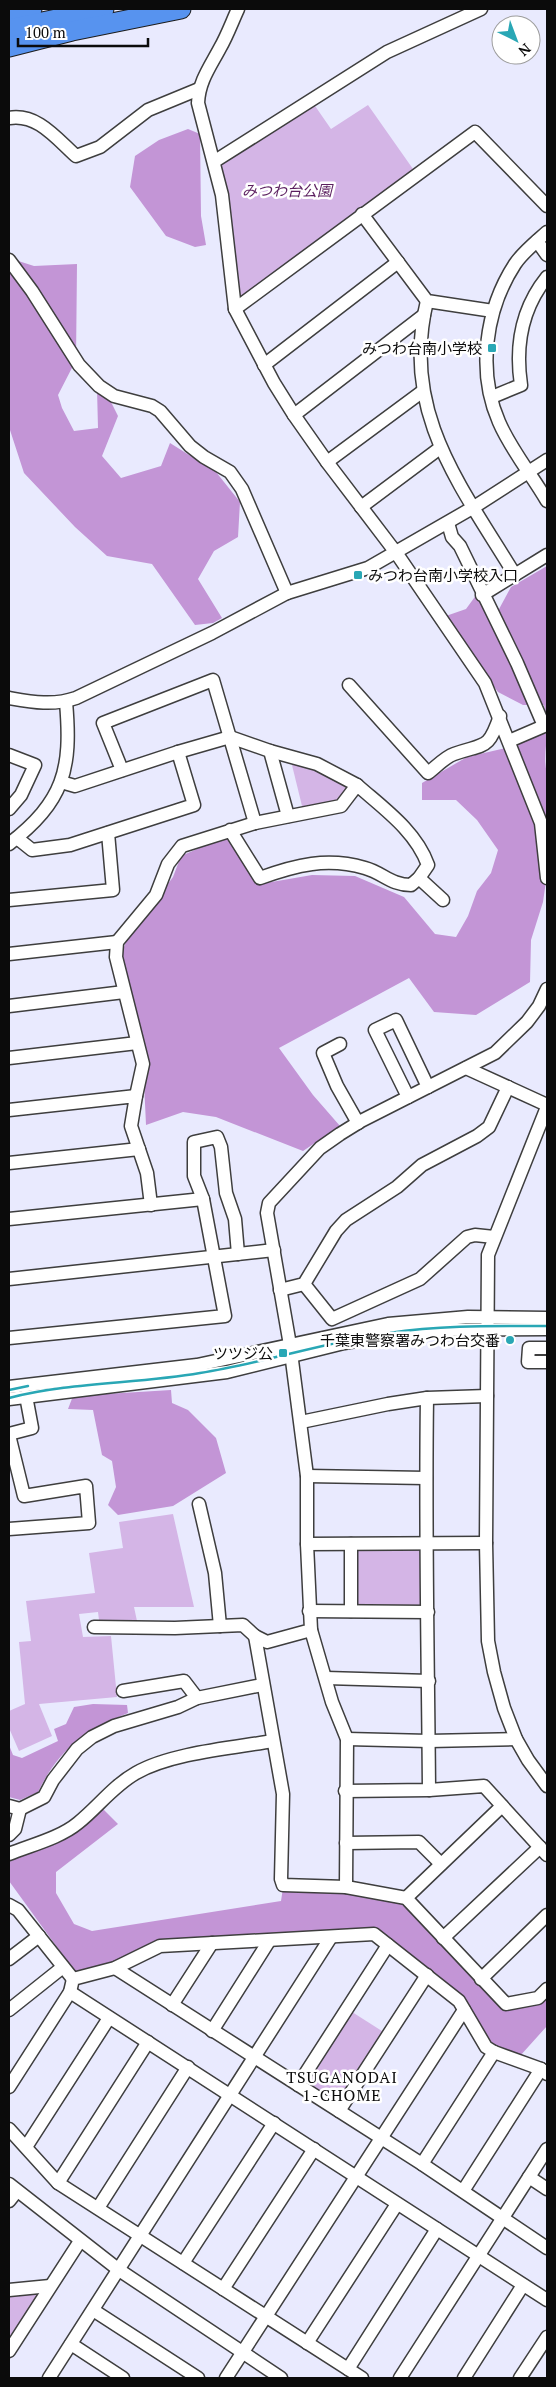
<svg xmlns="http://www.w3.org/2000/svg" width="556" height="2387" font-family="'PT Serif','Noto Sans JP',serif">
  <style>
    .green { fill: #d4b5e6 }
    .forest { fill: #c395d6 }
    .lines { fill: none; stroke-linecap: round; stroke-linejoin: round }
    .minor-casing { stroke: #3e3e3e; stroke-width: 15 }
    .highway-casing { stroke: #1c1c1c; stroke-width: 21 }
    .minor { stroke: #fff; stroke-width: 12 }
    .highway { stroke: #5793ef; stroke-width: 19 }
    .rail { stroke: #29a7b5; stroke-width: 2.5 }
    .poi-dot { fill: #29a7b5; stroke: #fff; stroke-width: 2 }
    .labels { text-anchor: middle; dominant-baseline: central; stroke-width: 5; stroke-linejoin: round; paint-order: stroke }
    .park-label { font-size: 15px; font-style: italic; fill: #5b1f5f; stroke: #fff }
    .poi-label { font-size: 15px; fill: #0b0b0b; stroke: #fff; text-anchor: end }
    .neighbourhood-label { font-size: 16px; letter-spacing: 1px; fill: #0b0b0b; stroke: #fff }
  </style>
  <rect width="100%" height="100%" fill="#e9eafe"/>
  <g class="green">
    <polygon points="313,103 331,129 368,105 413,169 238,303 219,162"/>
    <polygon points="291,761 318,766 350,783 338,803 303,810"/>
    <polygon points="173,1514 194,1607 134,1607 137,1621 99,1620 98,1612 79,1614 83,1637 111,1636 117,1697 39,1704 52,1736 19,1751 9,1728 9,1711 25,1704 19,1642 31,1641 26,1601 95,1593 89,1553 123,1548 119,1522"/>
    <polygon points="422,1546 426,1603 420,1608 356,1607 353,1550"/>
    <polygon points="349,2010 385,2033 339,2103 304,2082"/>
    <polygon points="37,2289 40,2296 9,2344 9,2292"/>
  </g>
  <g class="forest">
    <polygon points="188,129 200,134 201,216 206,245 195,247 166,236 130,187 135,156 159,140"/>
    <polygon points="9,258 34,266 77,264 76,360 58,395 62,408 74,431 98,428 97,389 110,400 118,416 102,456 121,478 161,466 170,443 216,472 240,502 238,537 214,551 198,579 222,618 213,623 195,625 152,564 107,556 75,527 24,473 9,427"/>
    <polygon points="547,566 547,719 544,705 523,705 498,692 443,617 466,609 477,594 498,611 511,587"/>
    <path d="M 547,730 C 547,745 543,759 547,773 L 547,874 L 543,902 L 531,940 L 530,982 L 476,1015 L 434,1012 L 409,978 L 279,1048 L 313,1095 L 340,1126 L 303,1151 L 216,1117 L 183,1112 L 146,1125 L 143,1060 L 121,955 L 127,939 L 173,877 L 181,856 L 229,835 L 260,884 L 312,875 L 355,876 L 404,897 L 435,934 L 456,937 L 468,916 L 477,891 L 491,873 L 498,850 L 477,820 L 456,800 L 422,800 L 422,783 L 467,757 L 514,746 Z"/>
    <polygon points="171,1390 172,1403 188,1410 216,1438 226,1473 173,1506 118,1515 108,1505 116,1487 112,1461 102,1455 93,1410 68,1409 73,1396"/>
    <path d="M 93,1704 L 127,1705 L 128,1713 C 85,1730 59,1749 38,1792 L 20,1800 L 9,1797 L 9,1745 L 13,1755 L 22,1758 L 58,1741 L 54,1729 L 66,1724 L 74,1707 Z"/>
    <polygon points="101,1807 118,1824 56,1872 56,1893 74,1924 92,1931 281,1901 283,1888 312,1888 403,1902 504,2008 547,1996 547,2026 520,2056 489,2044 462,1998 376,1929 155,1942 114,1961 75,1972 9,1881 9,1862 78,1828"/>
  </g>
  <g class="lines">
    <g class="minor-casing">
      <g id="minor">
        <path d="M 238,9 C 232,22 227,36 220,48 C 210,67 199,81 198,103 L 222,195 L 235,309 L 274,383 L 294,415 L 327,462 L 397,554 L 485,683 L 541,823 L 547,878"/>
        <path d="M 9,118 C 37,113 56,138 76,156 L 100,147 L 148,110 L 199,89"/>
        <polyline points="215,161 387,52 481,9"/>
        <polyline points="362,214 427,301 493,311"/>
        <path d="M 547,232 C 536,242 523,252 515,264 C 485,310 477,372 499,422 C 511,450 532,475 547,501"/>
        <polyline points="537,241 547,255"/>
        <polyline points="9,260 32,291 79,365 99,386 114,396 152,406 160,411 190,446 204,457 230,472 242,489 287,593"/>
        <path d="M 427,301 C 400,412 461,486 515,575"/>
        <polyline points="235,309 475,132 547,206"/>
        <polyline points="264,365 398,262"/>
        <path d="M 492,397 L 521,385 C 515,345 522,308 547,277"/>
        <polyline points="294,415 424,315"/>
        <polyline points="327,462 423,391"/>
        <polyline points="361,507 440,448"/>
        <polyline points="448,523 452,537 460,546 517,663 544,726 509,741"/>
        <polyline points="482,595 547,555"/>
        <path d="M 349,685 L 428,773 C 436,767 445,757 454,754 C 485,743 488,751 500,716"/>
        <path d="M 9,698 C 32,702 53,706 76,698 L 212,633 L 287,593 L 368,568 L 474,507 L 547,460"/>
        <polyline points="270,751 317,764 357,785"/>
        <polyline points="9,755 35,765 21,795 9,809"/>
        <polyline points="122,770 103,723 213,680 255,823"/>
        <polyline points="61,782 75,786 178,752 230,737 270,751 288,816"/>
        <polyline points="17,838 32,850 70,845 194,805 178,752"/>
        <path d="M 9,844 C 64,801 72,770 66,702"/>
        <polyline points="419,878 443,900"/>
        <polyline points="9,900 113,890 108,833"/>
        <polyline points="9,954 117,942"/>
        <polyline points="547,989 539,1006 527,1022 495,1053 361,1121 340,1134 320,1148 269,1203 267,1213 290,1345 307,1476 307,1544 311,1630 267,1642 255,1636 283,1794 281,1879 283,1885 346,1887 406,1898 506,2004 538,1998 547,1989"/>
        <polyline points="9,1006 124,992"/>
        <polyline points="340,1044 323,1053 337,1086 358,1123"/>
        <polyline points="9,1058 137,1043"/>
        <polyline points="466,1068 547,1105"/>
        <path d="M 136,1096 L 143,1064 L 116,957 L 117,942 L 156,895 L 168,864 L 182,846 L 255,823 L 341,806 L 357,785 C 383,808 416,831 428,865 L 419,878 L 411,885 C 391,885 383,873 365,868 C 327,857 296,865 260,878 L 230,830"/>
        <polyline points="408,1097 375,1030 396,1020 428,1087"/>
        <polyline points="547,1107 488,1255 486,1543 488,1641 494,1672 504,1708 516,1739 528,1760 547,1786"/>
        <polyline points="9,1110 136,1096 131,1126 147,1173 151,1205"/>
        <polyline points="9,1163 139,1149"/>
        <polyline points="9,1219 203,1199"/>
        <polyline points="9,1279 274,1250"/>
        <polyline points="304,1284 332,1319 420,1279 467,1237 475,1235 494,1237"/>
        <polyline points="280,1290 304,1284 336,1231 346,1220 397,1187 422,1165 477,1136 489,1127 508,1087"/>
        <polyline points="9,1338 225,1316 203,1199 194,1176 194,1142 217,1137 221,1147 226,1193 235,1219 238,1254"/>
        <polyline points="547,1348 529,1348 528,1362 547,1362"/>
        <polyline points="9,1387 197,1365 388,1324 468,1317 547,1318"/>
        <path d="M 427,1398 C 425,1529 428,1659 429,1790"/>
        <polyline points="9,1399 227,1372 344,1343 390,1335 437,1330 547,1329"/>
        <polyline points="301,1422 388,1404 427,1398 487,1396"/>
        <polyline points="9,1434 32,1428 26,1396"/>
        <polyline points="9,1435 24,1496 86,1486 89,1523 9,1529"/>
        <polyline points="307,1476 426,1478"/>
        <polyline points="199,1504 215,1573 220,1626"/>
        <polyline points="307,1544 486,1543"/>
        <polyline points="309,1611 428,1612"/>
        <polyline points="351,1611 351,1544"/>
        <polyline points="94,1627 175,1628 243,1625 255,1636"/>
        <polyline points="311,1630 332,1702 347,1739 346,1887"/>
        <polyline points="326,1678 429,1681"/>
        <polyline points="123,1691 184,1681 197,1698"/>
        <polyline points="347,1739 429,1741 516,1739"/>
        <polyline points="345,1791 429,1790 484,1786 547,1855"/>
        <polyline points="9,1806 20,1809 15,1829 9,1835"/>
        <polyline points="20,1809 44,1797 53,1780 77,1749 92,1737 114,1726 178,1707 197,1698 262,1685"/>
        <polyline points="346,1843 419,1842 441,1864"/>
        <path d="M 9,1854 C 31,1845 60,1838 78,1823 C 98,1807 113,1786 136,1773 C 171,1753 232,1748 273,1741"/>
        <polyline points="406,1898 502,1806"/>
        <polyline points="9,1905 18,1910 73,1979"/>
        <polyline points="443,1938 540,1847"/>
        <polyline points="9,1959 39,1936"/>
        <polyline points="115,1968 422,2164 547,2248"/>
        <polyline points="481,1979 547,1915"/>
        <polyline points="70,1992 547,2300"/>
        <polyline points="172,2005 212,1943"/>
        <polyline points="9,2010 63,1967"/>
        <polyline points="212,2031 269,1941"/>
        <polyline points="298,2085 388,1945"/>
        <polyline points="9,2087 70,1992 73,1979 115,1968 160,1946 374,1934 459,2001 486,2047 494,2052 541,2069 547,2074"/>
        <polyline points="339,2111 427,1975"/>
        <polyline points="9,2129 58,2183 362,2378"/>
        <polyline points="26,2147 109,2018"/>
        <polyline points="422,2164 494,2052"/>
        <polyline points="529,2177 547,2189"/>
        <polyline points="58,2183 148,2042"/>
        <polyline points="9,2184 119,2270 281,2378"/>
        <polyline points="463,2191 541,2069"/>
        <polyline points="9,2201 17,2191"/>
        <polyline points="98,2208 188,2067"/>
        <polyline points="183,2263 274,2123"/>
        <polyline points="223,2289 314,2149"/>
        <polyline points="9,2290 50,2286"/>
        <polyline points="93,2310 198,2378"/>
        <polyline points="307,2343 397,2204"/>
        <polyline points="71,2344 123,2378"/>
        <polyline points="9,2351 80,2241"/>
        <polyline points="348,2369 437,2229"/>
        <polyline points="49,2378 331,1937"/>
        <polyline points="226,2378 464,2010"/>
        <polyline points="400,2378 547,2149"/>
        <polyline points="464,2378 523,2285"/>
        <polyline points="520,2378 547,2337"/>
      </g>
    </g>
    <g class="highway-casing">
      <g id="highway">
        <polyline points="9,14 32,9"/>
        <polyline points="9,29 104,9"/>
        <polyline points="9,47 72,31 181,9"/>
      </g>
    </g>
    <use href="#minor" class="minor"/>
    <use href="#highway" class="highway"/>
    <g class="rail">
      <polyline points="9,1390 28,1386"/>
      <path d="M 9,1398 C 71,1382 137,1384 200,1373 C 264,1363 325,1342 389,1333 C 441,1325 494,1326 547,1326"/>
    </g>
  </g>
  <g class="poi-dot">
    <rect x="487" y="343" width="10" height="10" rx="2.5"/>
    <rect x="353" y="570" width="10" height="10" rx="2.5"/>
    <circle cx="510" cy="1340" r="5"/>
    <rect x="278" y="1348" width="10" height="10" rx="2.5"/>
  </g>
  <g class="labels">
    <g class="park-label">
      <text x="287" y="190">みつわ台公園</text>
    </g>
    <g class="poi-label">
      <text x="482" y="348">みつわ台南小学校</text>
      <text x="368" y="575" text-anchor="start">みつわ台南小学校入口</text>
      <text x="500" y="1340">千葉東警察署みつわ台交番</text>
      <text x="273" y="1353">ツツジ公</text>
    </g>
    <g class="neighbourhood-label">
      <text x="342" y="2077">TSUGANODAI<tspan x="342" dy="18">1-CHOME</tspan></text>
    </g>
  </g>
  <rect width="556" height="2387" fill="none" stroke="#0b0b0b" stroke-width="20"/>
  <g transform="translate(516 40) rotate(138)"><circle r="24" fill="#ffffff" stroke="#9d9d9d"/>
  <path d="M0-4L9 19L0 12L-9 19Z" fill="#29a7b5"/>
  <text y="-8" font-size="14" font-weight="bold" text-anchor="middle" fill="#0b0b0b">N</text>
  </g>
  <path d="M18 38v8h130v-8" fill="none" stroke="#0b0b0b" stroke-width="2.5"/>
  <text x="25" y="38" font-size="15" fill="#0b0b0b" stroke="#ffffff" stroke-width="4" paint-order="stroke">100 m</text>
</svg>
